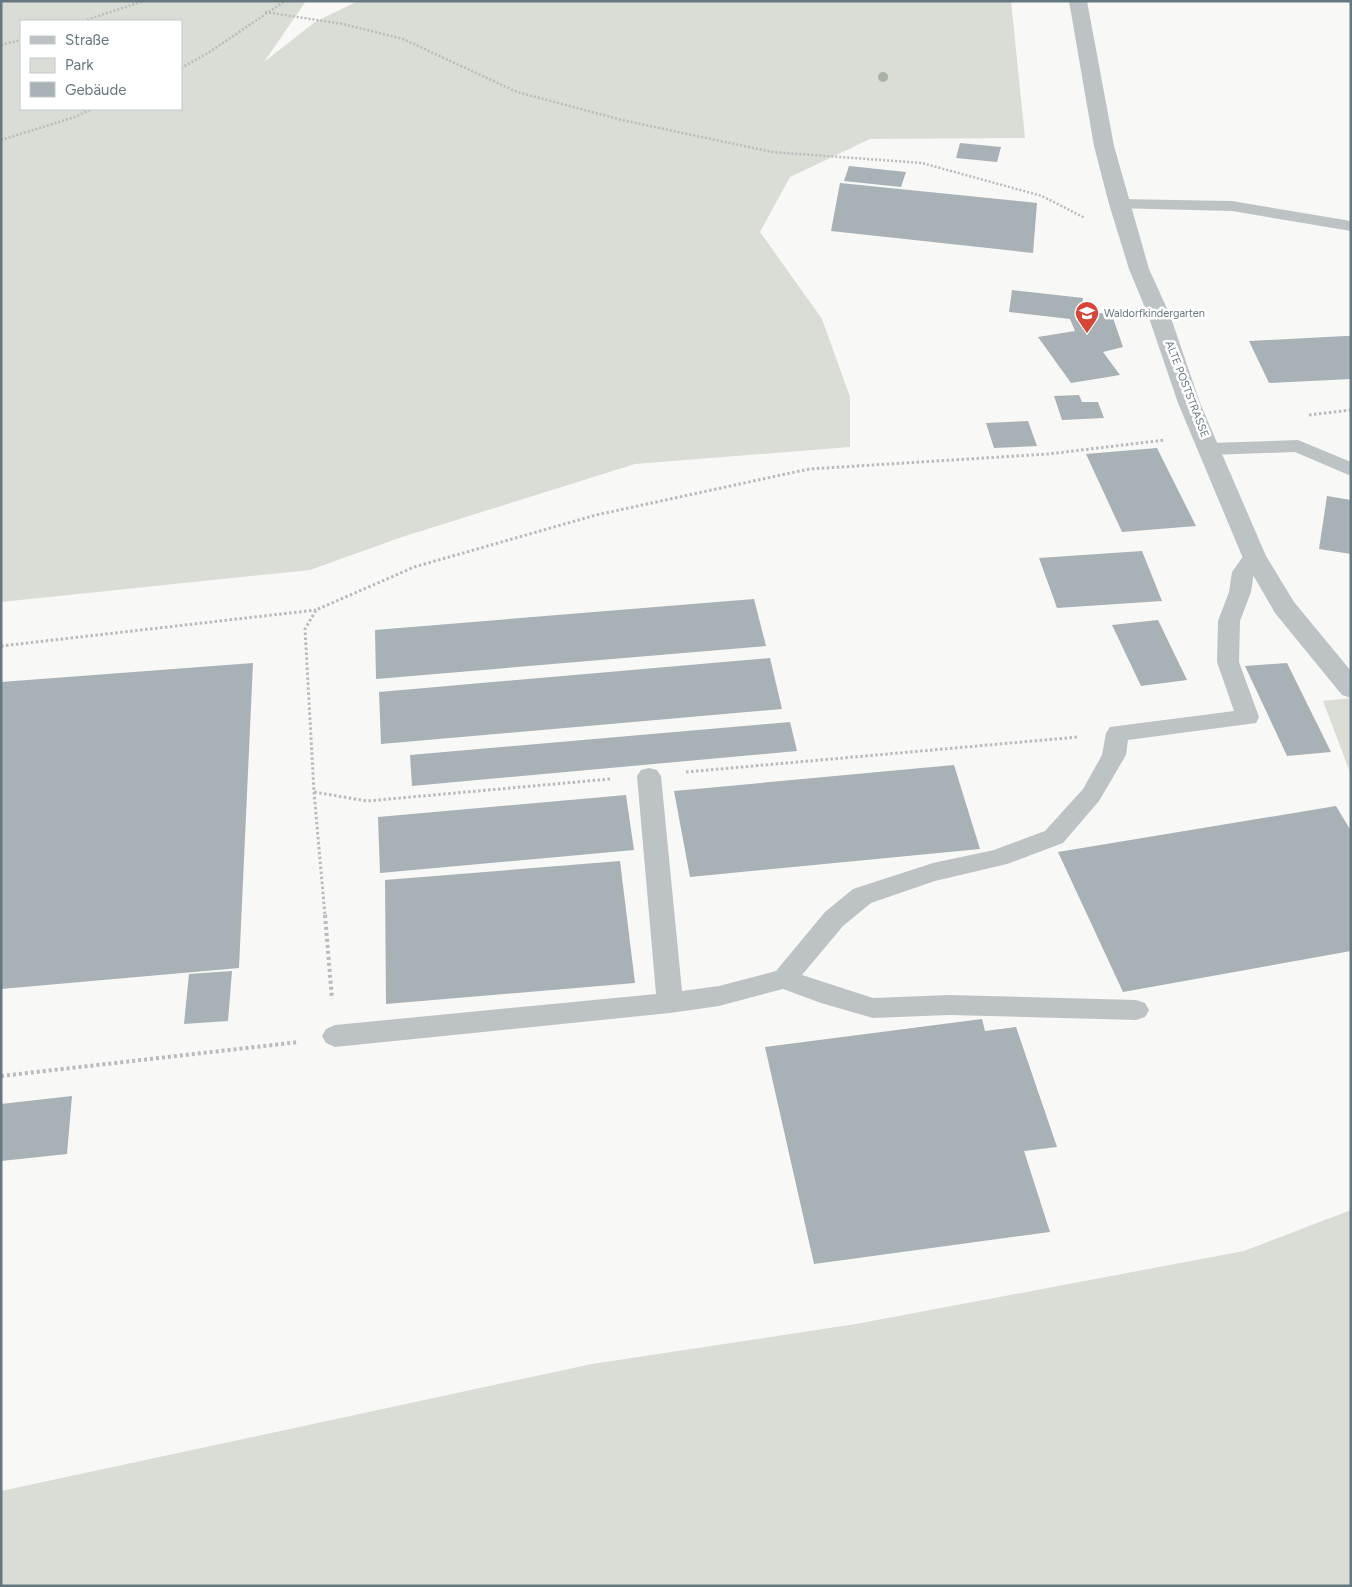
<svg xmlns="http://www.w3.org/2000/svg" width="1352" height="1587" font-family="Figtree,sans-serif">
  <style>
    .green { fill: #d9ddd5; fill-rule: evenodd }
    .building { fill: #a8b1b5 }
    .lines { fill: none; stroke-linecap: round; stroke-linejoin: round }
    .path-far2 { stroke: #b8bcbe; stroke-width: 2.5; stroke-dasharray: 2 2; stroke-linecap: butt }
    .path-far1 { stroke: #b8bcbe; stroke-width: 3; stroke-dasharray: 2.5 2.5; stroke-linecap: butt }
    .path { stroke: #b8bcbe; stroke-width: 4; stroke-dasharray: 3 3; stroke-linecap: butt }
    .service { fill: #bdc3c5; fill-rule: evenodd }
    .minor { fill: #bdc3c5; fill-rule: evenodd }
    .tree { fill: #aab1a6 }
    .labels { text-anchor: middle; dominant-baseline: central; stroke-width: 5; stroke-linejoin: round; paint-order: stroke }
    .far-poi-label { font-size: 11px; fill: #66787f; stroke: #fff; text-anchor: start }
    .far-street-label { font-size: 11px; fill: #66787f; stroke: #fff }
  </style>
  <rect width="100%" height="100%" fill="#f8f8f6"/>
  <g class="green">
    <path d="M 1,1 L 306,1 L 264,62 L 315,22 L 358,1 L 1011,1 L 1025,138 L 870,139 L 790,177 L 760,232 L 822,319 L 850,397 L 850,447 L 635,464 L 402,537 L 310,570 L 1,602 ZM 21,21 L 181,21 L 181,109 L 21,109 Z"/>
    <polygon points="1351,698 1351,775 1323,701"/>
    <polygon points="1351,1210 1351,1586 1,1586 1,1491 592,1364 856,1324 1244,1251"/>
  </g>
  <g class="building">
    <polygon points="960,143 1001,147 997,162 956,158"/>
    <polygon points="849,166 906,172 901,187 844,181"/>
    <polygon points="840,183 1037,203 1033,253 831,231"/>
    <polygon points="1012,290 1083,298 1082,310 1112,315 1123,347 1103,352 1120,375 1071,383 1038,337 1075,331 1070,319 1009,312"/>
    <polygon points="1345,336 1351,336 1351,379 1269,383 1249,341"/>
    <polygon points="1079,395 1082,402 1098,402 1104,418 1062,420 1054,396"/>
    <polygon points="1028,421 1037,446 994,448 986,423"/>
    <polygon points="1157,448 1196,526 1122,532 1086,454"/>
    <polygon points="1327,496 1351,500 1351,554 1319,549"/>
    <polygon points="1142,551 1162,601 1057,608 1039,558"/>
    <polygon points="754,599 766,646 376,679 375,630"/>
    <polygon points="1158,620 1187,680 1141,686 1112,625"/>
    <polygon points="770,658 782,709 381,744 379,692"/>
    <polygon points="253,663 239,968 1,989 1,682"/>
    <polygon points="1287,663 1331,752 1287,756 1245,666"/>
    <polygon points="790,722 797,751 412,786 410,755"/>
    <polygon points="954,765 980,849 690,877 674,791"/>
    <polygon points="626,795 634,850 380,873 378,817"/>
    <polygon points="1336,806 1351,831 1351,951 1123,992 1058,852"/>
    <polygon points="620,861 635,983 386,1004 385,880"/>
    <polygon points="232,971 228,1021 184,1024 189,974"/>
    <polygon points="982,1019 985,1031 1016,1027 1057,1147 1024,1151 1050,1232 814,1264 765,1047"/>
    <polygon points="72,1096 67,1154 1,1161 1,1104"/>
  </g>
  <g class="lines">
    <g class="path-far2">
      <polyline points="265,12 343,24 403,39 517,92 622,120 772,152 922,163 1042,196 1085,218"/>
      <polyline points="83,21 144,1"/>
      <polyline points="1,45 21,40"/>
      <polyline points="181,68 208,53 285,1"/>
      <polyline points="1,140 75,117 92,109"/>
    </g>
    <g class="path-far1">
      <polyline points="1309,415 1351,410"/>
      <polyline points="1,646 316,610"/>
      <polyline points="686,772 1078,737"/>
      <polyline points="610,779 367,801 314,792 305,629 316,610 414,567 596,515 809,469 1048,454 1165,440"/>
      <polyline points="314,792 325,916"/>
    </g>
    <g class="path">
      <polyline points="325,915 332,999"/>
      <polyline points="1,1076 299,1042"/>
    </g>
    <g class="service">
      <polygon points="1119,199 1232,201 1351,221 1351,231 1232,211 1113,208 1110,204 1113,200"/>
      <polygon points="1298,440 1351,462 1351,476 1295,452 1210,455 1203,453 1200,449 1203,445 1210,443"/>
      <polygon points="1254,549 1261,551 1265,556 1254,572 1251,592 1240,621 1239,662 1259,717 1256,723 1128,740 1126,755 1099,801 1063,843 1007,864 935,881 871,903 843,926 802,975 873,998 949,995 1136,1000 1145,1003 1149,1010 1145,1017 1136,1020 949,1015 873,1018 821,1003 783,989 719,1006 670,1013 335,1047 326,1043 322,1036 326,1029 335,1025 656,994 637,776 641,770 649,768 657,770 661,776 682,991 719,986 776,971 825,912 853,889 933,863 994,850 1045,831 1083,789 1102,755 1106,733 1110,727 1234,711 1217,662 1218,621 1229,592 1232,572 1247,551"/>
    </g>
    <polygon class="minor" points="1069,1 1087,1 1114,146 1149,269 1170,315 1200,403 1266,556 1294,602 1351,671 1351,698 1342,695 1275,613 1242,556 1178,403 1148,315 1129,269 1109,204 1094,146"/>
  </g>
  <circle class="tree" cx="883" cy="77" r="5"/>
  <defs>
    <g id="school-pin" transform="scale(1.25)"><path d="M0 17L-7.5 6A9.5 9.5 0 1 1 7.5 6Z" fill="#d64538" stroke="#fff"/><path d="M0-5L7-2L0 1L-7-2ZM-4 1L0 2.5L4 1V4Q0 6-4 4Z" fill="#fff"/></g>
  </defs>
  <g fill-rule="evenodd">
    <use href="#school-pin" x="1087" y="313"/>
  </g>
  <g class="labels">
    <g class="far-poi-label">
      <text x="1104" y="313">Waldorfkindergarten</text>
    </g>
    <g class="far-street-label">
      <text transform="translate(1187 389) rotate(69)">ALTE POSTSTRASSE</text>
    </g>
  </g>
  <rect width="1352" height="1587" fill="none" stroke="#66787f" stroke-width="5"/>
  <rect x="20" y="20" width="162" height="90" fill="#ffffff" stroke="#c2c9cc"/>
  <rect x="30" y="36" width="25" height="8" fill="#bdc3c5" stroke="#c2c9cc"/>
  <text x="65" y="45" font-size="15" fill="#66787f">Straße</text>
  <rect x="30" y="58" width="25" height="15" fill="#d9ddd5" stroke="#c2c9cc"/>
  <text x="65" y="70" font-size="15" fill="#66787f">Park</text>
  <rect x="30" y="82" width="25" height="15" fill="#a8b1b5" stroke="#c2c9cc"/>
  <text x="65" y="95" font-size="15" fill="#66787f">Gebäude</text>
</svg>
